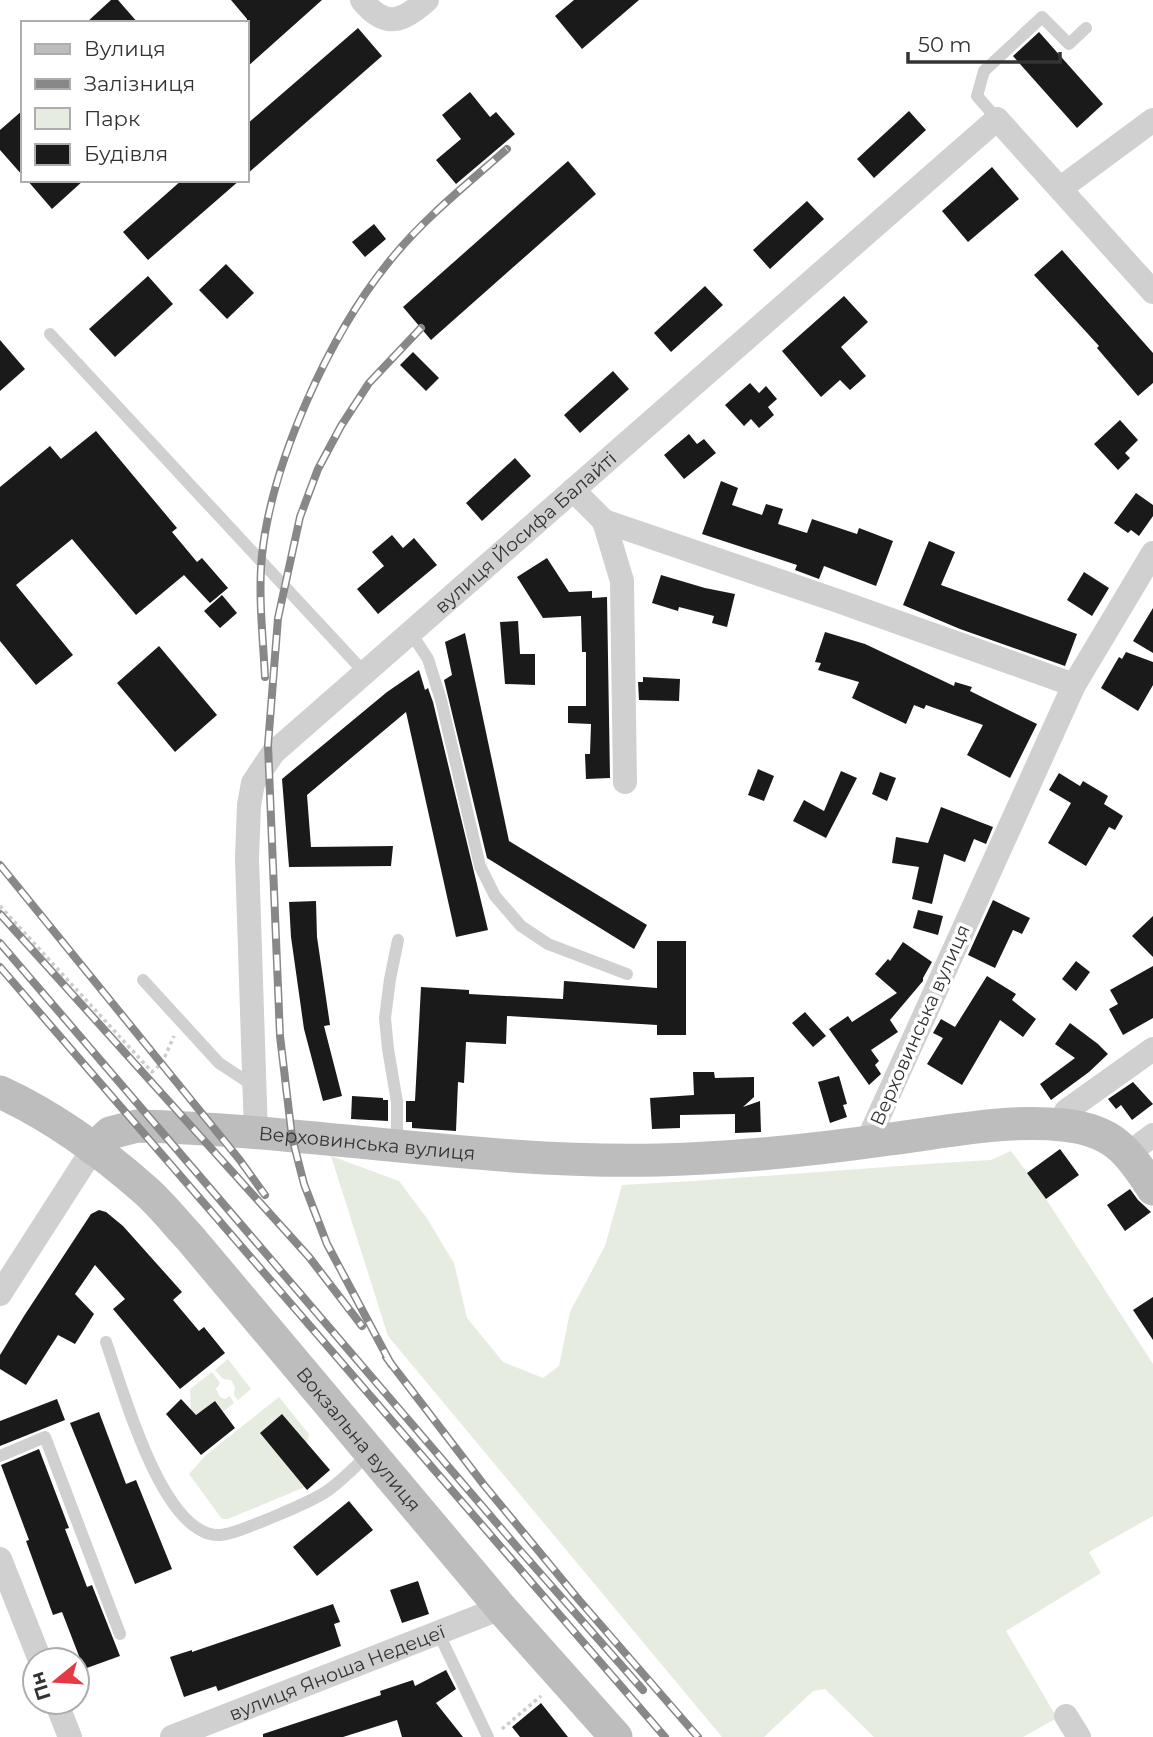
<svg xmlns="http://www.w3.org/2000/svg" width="1153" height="1737" font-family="Montserrat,sans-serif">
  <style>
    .green { fill: #e6ecdf }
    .building { fill: #1a1a1a }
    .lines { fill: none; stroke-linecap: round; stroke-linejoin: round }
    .path { stroke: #cdcdcd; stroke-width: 3.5; stroke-dasharray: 3.5 3.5; stroke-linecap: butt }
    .lane { stroke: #d0d0d0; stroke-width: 12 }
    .street { stroke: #d0d0d0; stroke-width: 24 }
    .secondary { stroke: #bdbdbd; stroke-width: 33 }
    .rail-casing { stroke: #888; stroke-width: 8 }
    .rail { stroke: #fff; stroke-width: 5; stroke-dasharray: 16; stroke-linecap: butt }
    .labels { text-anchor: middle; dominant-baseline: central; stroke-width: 7; stroke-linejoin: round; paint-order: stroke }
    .street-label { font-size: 19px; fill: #333; stroke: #fff }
  </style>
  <rect width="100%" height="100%" fill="#fff"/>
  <g class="green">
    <path d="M 1011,1151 L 1046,1199 L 1153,1364 L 1153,1516 L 1089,1552 L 1101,1573 L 1006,1631 L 1057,1718 L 1023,1737 L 874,1737 L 825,1689 L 813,1691 L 764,1737 L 722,1737 L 388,1336 L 331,1156 L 399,1181 L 426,1217 L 454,1263 L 467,1318 L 503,1362 L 543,1378 L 559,1366 L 570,1312 L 605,1246 L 622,1185 C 745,1179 868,1167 991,1160 Z"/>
    <polygon points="228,1359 251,1389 238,1400 234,1395 235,1387 231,1380 223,1379 215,1370"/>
    <polygon points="212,1372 220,1383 216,1389 220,1397 225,1399 230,1396 234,1403 223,1412 199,1412 193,1417 179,1422 191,1409 190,1389"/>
    <polygon points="279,1397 309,1434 307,1443 282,1414 260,1433 305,1487 228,1519 222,1519 189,1474 206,1455"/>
  </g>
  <g class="building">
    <polygon points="111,0 118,0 138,23 86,23"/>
    <polygon points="231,0 322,0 247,67 247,19"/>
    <polygon points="574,0 639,0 582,49 555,16"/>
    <polygon points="358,28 382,56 247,174 247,124"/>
    <polygon points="1039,32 1103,104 1077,128 1013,56"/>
    <polygon points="470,92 490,117 496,112 515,134 456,184 436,160 461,139 442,115"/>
    <polygon points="23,110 23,176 0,150 0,130"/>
    <polygon points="909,111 926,130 874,178 857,159"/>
    <polygon points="568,161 596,194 431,340 403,307"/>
    <polygon points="992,167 1019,199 968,242 942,211"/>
    <polygon points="27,180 84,180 52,209"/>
    <polygon points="182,180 240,180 148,260 123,232"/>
    <polygon points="807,201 824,219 770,269 753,250"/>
    <polygon points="374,224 386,239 365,257 352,242"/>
    <polygon points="1062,250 1153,353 1153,383 1138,396 1097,348 1099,346 1034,275"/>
    <polygon points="226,264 254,293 227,319 199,290"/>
    <polygon points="148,276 173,304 115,357 89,329"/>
    <polygon points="705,286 723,305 671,352 654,333"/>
    <polygon points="844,296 868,322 841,347 866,376 850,390 840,380 821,397 782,351"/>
    <polygon points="0,340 25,369 0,391"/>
    <polygon points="413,352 439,378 426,391 400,365"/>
    <polygon points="613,371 629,389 580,433 564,415"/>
    <polygon points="750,383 759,393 766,386 777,399 768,407 774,415 759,428 751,419 744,426 725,405"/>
    <polygon points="1120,420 1138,440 1125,453 1130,458 1118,470 1094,444"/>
    <polygon points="96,431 177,528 172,532 197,562 202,558 228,588 210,603 184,575 136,615 72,539 16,585 73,655 36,685 0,641 0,487 50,446 61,459"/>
    <polygon points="689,434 697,444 704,439 716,453 684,479 664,455"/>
    <polygon points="515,458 531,476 482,521 466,503"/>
    <polygon points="721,481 738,488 732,505 762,515 766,504 783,509 778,524 807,533 812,519 857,534 859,528 893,541 876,586 824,566 819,579 795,570 797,565 702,534"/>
    <polygon points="1136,493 1153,505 1153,516 1139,536 1131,530 1128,533 1114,523"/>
    <polygon points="392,535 403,548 414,538 437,565 378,614 357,589 384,566 372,552"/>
    <polygon points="929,541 955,552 941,585 1077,634 1065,666 960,629 903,605"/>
    <polygon points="547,558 569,592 592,591 592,598 607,597 610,778 586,779 585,754 590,754 591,724 568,723 568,706 586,706 586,652 582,652 581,616 543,618 517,577"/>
    <polygon points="1084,572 1109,588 1092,616 1067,600"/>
    <polygon points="661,575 705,588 735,594 727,627 712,623 714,616 679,607 678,611 652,603"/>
    <polygon points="222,595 237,613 220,628 204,611"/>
    <polygon points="1153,608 1153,653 1133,641"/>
    <polygon points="518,621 520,654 535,654 535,685 505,684 500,622"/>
    <polygon points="825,632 865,644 954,686 955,682 972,687 970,691 1037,724 1010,778 967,755 983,725 926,705 924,709 914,705 906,724 852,698 859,682 818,670 821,663 815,662"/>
    <polygon points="465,633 509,841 647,925 634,949 487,858 444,680 452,675 445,642"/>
    <polygon points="159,646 217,715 175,752 117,683"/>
    <polygon points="1126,652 1153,662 1153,685 1138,711 1101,688 1119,657 1122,659"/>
    <polygon points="419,670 425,690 428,688 433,702 488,930 456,937 406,712 307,795 311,847 393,846 391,866 289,867 282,779 387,692"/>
    <polygon points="643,677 680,679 679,701 639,700 638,682 643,682"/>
    <polygon points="758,769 774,776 764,801 748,795"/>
    <polygon points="841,771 857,778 826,838 793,821 804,800 824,811"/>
    <polygon points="880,772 896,778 887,801 872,794"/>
    <polygon points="1059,773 1080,786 1083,781 1108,796 1104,804 1123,816 1115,830 1109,827 1086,866 1048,843 1071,803 1049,790"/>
    <polygon points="941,807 993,827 986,844 974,839 965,862 944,854 932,904 912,899 919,867 892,863 896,837 928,843"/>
    <polygon points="993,900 1030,918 1022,934 1013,930 995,968 968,955"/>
    <polygon points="316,901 317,937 330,1025 324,1026 342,1096 323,1101 304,1029 291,937 289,902"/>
    <polygon points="918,910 943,916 938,935 913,928"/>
    <polygon points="1153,916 1153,957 1132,936"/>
    <polygon points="657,941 686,941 686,1035 657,1035 657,1025 507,1016 506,1044 466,1042 464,1083 458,1082 456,1131 412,1128 412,1122 406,1122 406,1101 415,1101 421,987 469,990 469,994 563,999 564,981 657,988"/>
    <polygon points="903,942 932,962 923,978 923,981 890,1020 898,1032 871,1050 879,1061 875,1065 881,1074 869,1085 829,1029 848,1016 852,1022 897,993 875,974 888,959 890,961"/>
    <polygon points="1076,961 1090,972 1076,991 1062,979"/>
    <polygon points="1153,966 1153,1018 1123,1035 1109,1009 1118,1004 1110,990"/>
    <polygon points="987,976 1016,994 1012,1000 1036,1019 1023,1037 1000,1020 962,1085 927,1064 943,1038 933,1033 941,1019 955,1027"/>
    <polygon points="805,1012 826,1036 813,1047 792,1023"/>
    <polygon points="1070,1023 1098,1044 1108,1054 1089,1072 1051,1100 1040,1084 1075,1058 1055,1044"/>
    <polygon points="693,1072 714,1072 715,1078 754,1077 754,1097 743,1107 760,1101 761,1132 735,1133 735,1114 680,1115 680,1128 652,1129 650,1098 694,1095"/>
    <polygon points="839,1076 847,1104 843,1105 847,1117 830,1123 818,1082"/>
    <polygon points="1133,1082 1153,1104 1132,1120 1121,1105 1116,1109 1108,1099"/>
    <polygon points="352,1096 383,1098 383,1100 388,1100 388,1121 351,1119"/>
    <polygon points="1060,1149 1079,1175 1046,1199 1027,1173"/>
    <polygon points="1130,1189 1138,1200 1151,1212 1125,1231 1107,1205"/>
    <polygon points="99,1210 106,1212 123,1226 182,1292 173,1300 199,1331 204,1327 225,1353 180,1389 113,1309 125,1299 95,1265 75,1294 94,1314 75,1344 58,1335 26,1385 0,1369 0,1355 24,1316 91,1214"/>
    <polygon points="1153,1297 1153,1340 1133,1310"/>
    <polygon points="57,1399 65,1420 0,1446 0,1421"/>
    <polygon points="181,1399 196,1415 215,1401 235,1428 201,1455 166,1414"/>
    <polygon points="99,1412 126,1484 136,1480 172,1569 135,1584 70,1423"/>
    <polygon points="282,1414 330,1470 307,1490 260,1433"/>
    <polygon points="39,1449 69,1528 65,1529 87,1587 92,1585 120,1656 84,1669 62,1612 53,1615 26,1541 29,1540 1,1465"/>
    <polygon points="349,1501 373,1530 317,1576 293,1547"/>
    <polygon points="418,1581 429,1614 402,1623 390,1590"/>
    <polygon points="333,1604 340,1622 334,1624 341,1646 218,1691 216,1686 184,1697 170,1657 192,1650 192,1652"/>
    <polygon points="446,1670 456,1689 436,1703 463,1737 402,1737 397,1720 343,1737 263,1737 263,1734 381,1695 380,1691 413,1680 415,1686"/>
    <polygon points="541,1703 568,1737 520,1737 512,1727"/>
  </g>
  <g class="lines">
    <g class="path">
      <polyline points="0,906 152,1072 162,1063 174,1036"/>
      <polyline points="502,1729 541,1696"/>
    </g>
    <g class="lane">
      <polyline points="997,119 977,96 984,71 1042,17 1069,44 1086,28"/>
      <polyline points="50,334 365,673"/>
      <polyline points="411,633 428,659 441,700 480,866 495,896 521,926 548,944 627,974"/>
      <polyline points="143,980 219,1063 254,1086"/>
      <polyline points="397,1146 397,1102 388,1049 385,1018 390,979 398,940"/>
      <path d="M 106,1342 C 122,1386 162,1538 220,1535 C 234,1534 249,1526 261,1522 C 282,1513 304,1505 324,1493 C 340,1483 354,1467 368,1455"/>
      <polyline points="0,1456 45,1437 120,1634"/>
      <polyline points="439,1634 488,1737"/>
    </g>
    <g class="street">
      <path d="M 362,0 C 385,29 402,22 427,0"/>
      <polyline points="1061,188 1153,120"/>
      <polyline points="573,490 604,521 838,601 1074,685 867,1142"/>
      <polyline points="604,521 622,581 625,782"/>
      <polyline points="1074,685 1153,553"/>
      <polyline points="1061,1124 1066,1111 1153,1049"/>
      <path id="s1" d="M 256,1134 L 247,858 L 249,805 L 253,783 L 273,753 L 997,119 L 1153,292"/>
      <polyline points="1129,1153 1153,1135"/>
      <polyline points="0,1294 93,1149"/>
      <polyline points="0,1559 40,1660"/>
      <polyline points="56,1702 70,1737"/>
      <polyline points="1066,1716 1079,1737"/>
      <path id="s2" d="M 172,1737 L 501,1608"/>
    </g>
    <g class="secondary">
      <path id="s3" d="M 0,1092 C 52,1116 102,1152 145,1190 C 161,1204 175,1222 190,1238 L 501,1608 L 616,1737"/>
      <path id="s4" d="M 93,1149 L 110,1133 L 137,1126 C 311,1130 484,1164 659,1160 C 736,1158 813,1150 890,1139 C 946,1132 1006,1119 1063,1125 C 1113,1130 1127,1150 1153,1189"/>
    </g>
    <g class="rail-casing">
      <g id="rail">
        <path d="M 265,677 C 263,637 258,595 262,555 C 272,462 329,336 388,263 C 422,220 466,185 507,149"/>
        <polyline points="0,865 239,1159 265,1195"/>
        <polyline points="0,914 309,1257 362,1326"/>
        <polyline points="0,943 518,1548 643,1690"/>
        <polyline points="0,967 665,1737"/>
        <polyline points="386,1357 484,1485 579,1600 698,1737"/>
        <polyline points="391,1364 327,1244 304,1184 292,1137 280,1036 268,745 278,618 300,517 318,469 341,426 369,383 421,328"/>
      </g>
    </g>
    <use href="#rail" class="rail"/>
  </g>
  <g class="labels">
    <g class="street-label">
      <text stroke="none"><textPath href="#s1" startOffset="723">вулиця Йосифа Балайті</textPath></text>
      <text transform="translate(920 1025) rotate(-66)">Верховинська вулиця</text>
      <text stroke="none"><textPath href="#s4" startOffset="282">Верховинська вулиця</textPath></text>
      <text stroke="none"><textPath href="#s3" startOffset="504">Вокзальна вулиця</textPath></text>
      <text stroke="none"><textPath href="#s2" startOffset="177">вулиця Яноша Недецеї</textPath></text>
    </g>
  </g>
  <rect x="21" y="21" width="228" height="161" fill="#ffffff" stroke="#adadad" stroke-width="2"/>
  <rect x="35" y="44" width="35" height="10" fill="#bdbdbd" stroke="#adadad" stroke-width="2"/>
  <text x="84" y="56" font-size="21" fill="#333333">Вулиця</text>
  <rect x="35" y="79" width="35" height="10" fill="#888888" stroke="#adadad" stroke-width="2"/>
  <text x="84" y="91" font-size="21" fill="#333333">Залізниця</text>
  <rect x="35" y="108" width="35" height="21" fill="#e6ecdf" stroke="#adadad" stroke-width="2"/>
  <text x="84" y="126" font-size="21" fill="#333333">Парк</text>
  <rect x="35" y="144" width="35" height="21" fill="#1a1a1a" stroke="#adadad" stroke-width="2"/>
  <text x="84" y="161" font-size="21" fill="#333333">Будівля</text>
  <g transform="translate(56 1681) rotate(252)"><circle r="33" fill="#ffffff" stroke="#adadad" stroke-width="2"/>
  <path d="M0-5L12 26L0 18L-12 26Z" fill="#e63946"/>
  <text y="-10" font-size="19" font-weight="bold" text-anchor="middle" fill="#333333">Пн</text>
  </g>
  <path d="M908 52v10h152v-10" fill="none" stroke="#333333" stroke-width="3.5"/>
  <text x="918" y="52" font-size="21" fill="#333333" stroke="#ffffff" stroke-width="5" paint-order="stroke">50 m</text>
</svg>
